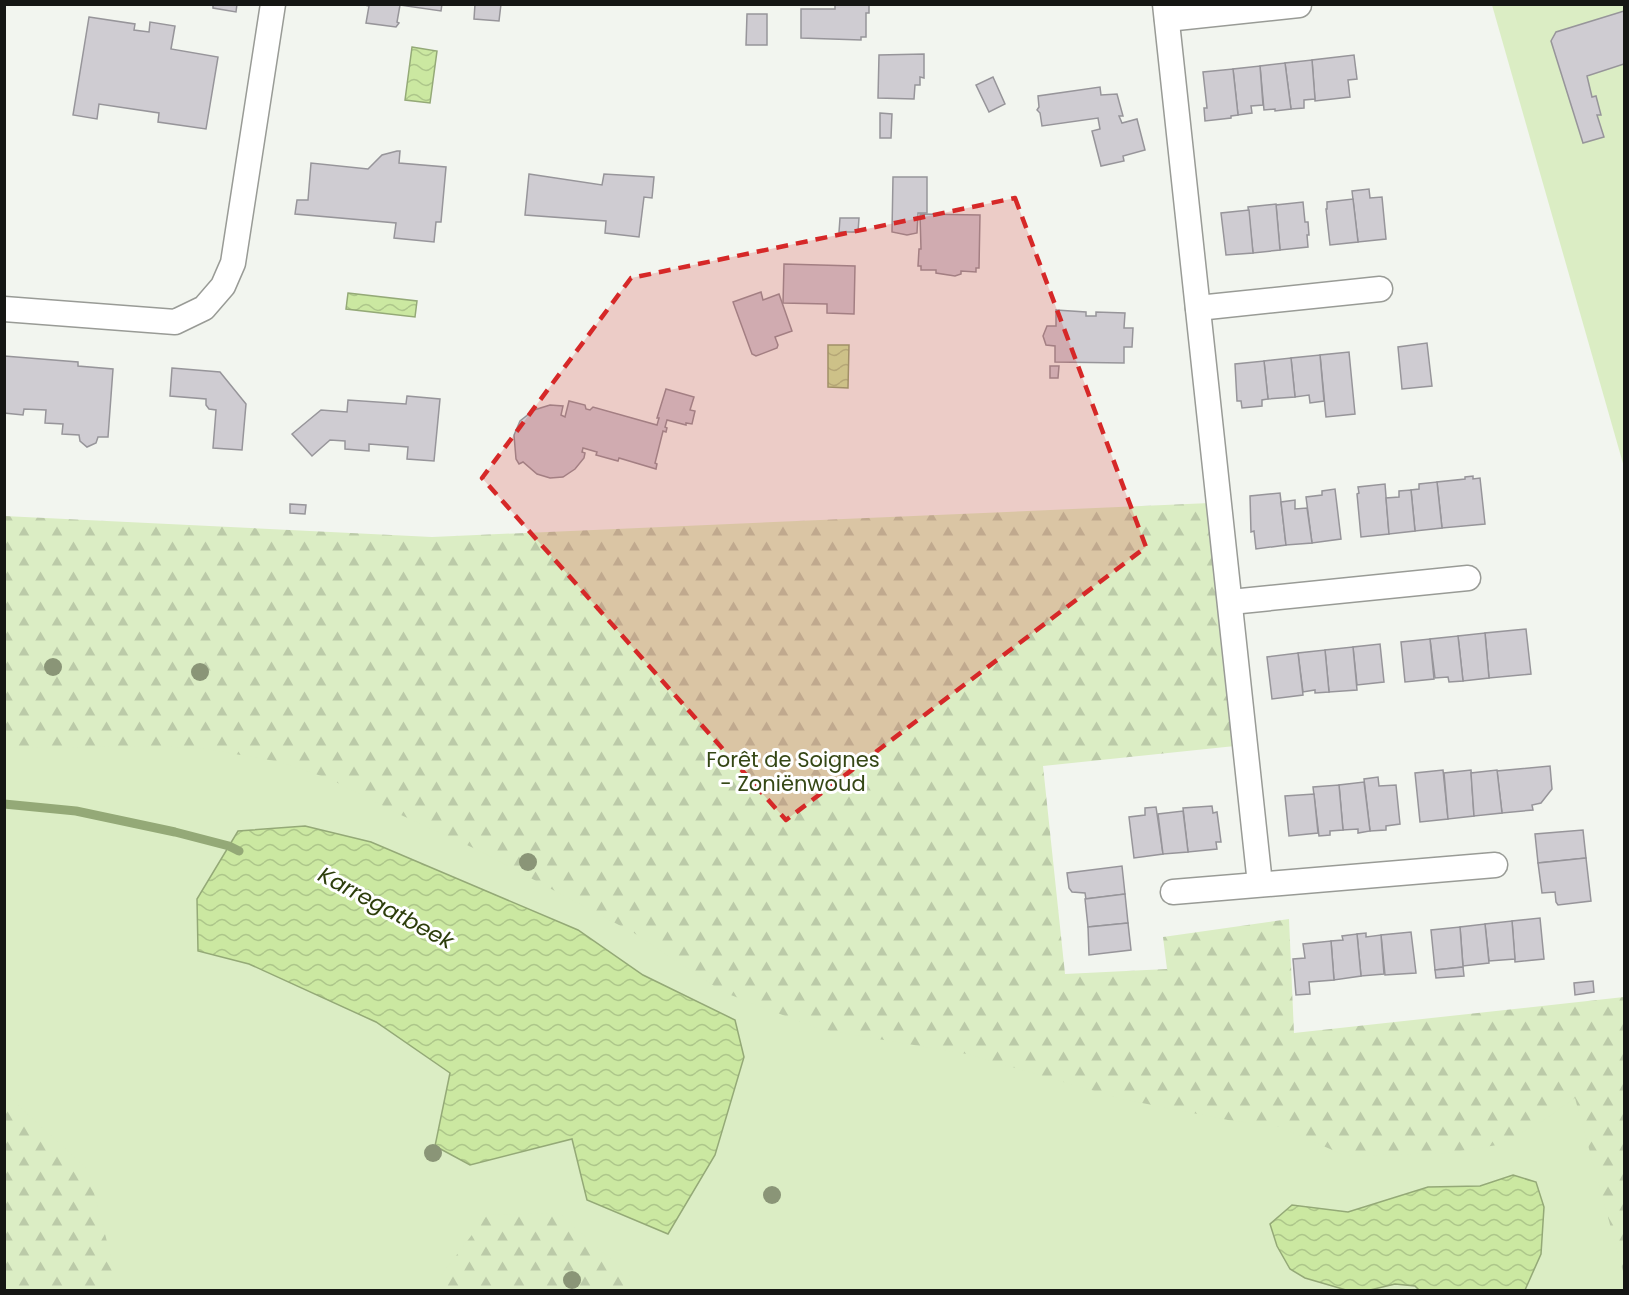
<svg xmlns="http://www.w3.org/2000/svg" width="1629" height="1295" font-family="Poppins,sans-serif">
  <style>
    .forest { fill: url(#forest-firs) }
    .park { fill: #dbedc4 }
    .water { fill: url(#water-waves); stroke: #94a977; stroke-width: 1.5 }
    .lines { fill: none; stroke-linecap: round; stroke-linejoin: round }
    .stream { stroke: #94a977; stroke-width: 9 }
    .building { fill: #cfccd2; stroke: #97959a; stroke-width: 1.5 }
    .minor-casing { stroke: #999b96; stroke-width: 27 }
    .minor { stroke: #fff; stroke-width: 24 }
    .tree { fill: #8a9577 }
    .marked { fill: #d62828; fill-opacity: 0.2; stroke: #d62828; stroke-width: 4.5; stroke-dasharray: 12 8; stroke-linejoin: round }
    .labels { text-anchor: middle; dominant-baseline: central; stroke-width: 6; stroke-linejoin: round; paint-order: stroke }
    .park-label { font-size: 21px; fill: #354715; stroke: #fff }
    .water-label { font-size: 22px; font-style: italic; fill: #2d3e0b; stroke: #fff }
  </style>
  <defs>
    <pattern id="forest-firs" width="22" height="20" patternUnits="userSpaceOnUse" patternTransform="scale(1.5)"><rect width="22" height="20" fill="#dbedc4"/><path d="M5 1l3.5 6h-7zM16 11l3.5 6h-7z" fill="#bbcaa8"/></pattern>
    <pattern id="water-waves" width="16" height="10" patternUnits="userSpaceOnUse" patternTransform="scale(1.5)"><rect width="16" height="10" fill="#cbe8a1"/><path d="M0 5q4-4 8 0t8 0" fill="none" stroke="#adc68a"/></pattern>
  </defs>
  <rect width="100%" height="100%" fill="#f2f5ef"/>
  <polygon class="forest" points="1210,503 1235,746 1043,766 1065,974 1167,969 1163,937 1289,919 1294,1033 1624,997 1624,1290 5,1290 4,516 432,537"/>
  <g class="park">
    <polygon points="1492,5 1624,5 1624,467"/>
    <polygon points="159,746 207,749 280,762 330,779 401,815 480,851 634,933 723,992 819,1029 967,1054 1122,1099 1228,1120 1280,1127 1346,1156 1448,1153 1497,1145 1538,1124 1575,1098 1624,1275 1624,1290 645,1290 559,1213 487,1215 430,1290 114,1290 114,1268 88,1170 5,1093 4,748"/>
  </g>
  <g class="water">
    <polygon points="412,47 437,51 430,103 405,100"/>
    <polygon points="348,293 417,301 415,317 346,309"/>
    <polygon points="828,345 849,345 848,388 828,387"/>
    <polygon points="305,826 371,842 578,930 643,975 735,1020 744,1057 715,1155 668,1234 587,1200 572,1139 470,1165 435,1146 450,1073 376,1022 249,964 198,951 197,899 238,831"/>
    <polygon points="1513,1175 1536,1182 1544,1207 1541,1254 1525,1290 1419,1290 1415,1286 1395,1284 1370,1290 1346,1290 1305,1278 1290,1269 1277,1246 1270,1224 1292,1205 1348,1212 1428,1187 1480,1186"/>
  </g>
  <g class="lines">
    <polyline class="stream" points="4,804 76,811 175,832 229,846 239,851"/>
  </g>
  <g class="building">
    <polygon points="213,4 237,4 236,12 213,8"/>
    <polygon points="360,4 442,4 441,11 400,5 397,22 399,23 396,27 366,23 369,6"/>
    <polygon points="475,4 501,4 499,21 474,19"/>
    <polygon points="835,4 869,4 869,13 866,13 866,37 861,37 861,40 801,38 801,9 835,9"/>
    <polygon points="1624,11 1624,64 1587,76 1592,97 1596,96 1601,115 1597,115 1604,137 1583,143 1551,41 1556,32"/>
    <polygon points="747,14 767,14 767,45 746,45"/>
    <polygon points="89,17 135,24 134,30 149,32 150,22 175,26 171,49 218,57 206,129 158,122 159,113 99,104 97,119 73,115"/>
    <polygon points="924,54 924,78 920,77 920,85 915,85 914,99 878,98 879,55"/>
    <polygon points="1354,55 1357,79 1348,80 1350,97 1315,101 1312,60"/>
    <polygon points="1312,60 1315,99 1304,100 1304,108 1291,109 1285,63"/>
    <polygon points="1285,63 1291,109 1275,111 1275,109 1264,110 1260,66"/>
    <polygon points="1260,66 1263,105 1251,106 1252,113 1238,115 1233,69"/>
    <polygon points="1233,69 1238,115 1231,116 1231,118 1205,121 1204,108 1207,108 1203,72"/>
    <polygon points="993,77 1005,104 989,112 976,85"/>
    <polygon points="1100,87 1101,95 1117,94 1123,116 1119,116 1122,123 1137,119 1145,150 1123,156 1124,161 1101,166 1092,131 1100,129 1098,118 1042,126 1040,113 1037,110 1039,107 1038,96"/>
    <polygon points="880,113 892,114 891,138 880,138"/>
    <polygon points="397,151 400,151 399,163 446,167 441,222 436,222 434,242 394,238 396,223 295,214 297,200 308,200 311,163 368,169 382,155"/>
    <polygon points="529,174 602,185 604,174 654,177 652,198 644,197 639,237 605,233 606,221 525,215"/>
    <polygon points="893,177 927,177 927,213 918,213 917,233 907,235 892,232"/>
    <polygon points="1369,189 1370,198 1382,197 1386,239 1358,242 1352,191"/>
    <polygon points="1353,199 1358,242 1330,245 1326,209 1327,209 1327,202"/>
    <polygon points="1303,202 1305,222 1308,222 1309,235 1307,235 1308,247 1280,250 1276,205"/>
    <polygon points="1276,204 1280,250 1253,253 1248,207"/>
    <polygon points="1249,210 1253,253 1226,255 1221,213"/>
    <polygon points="920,214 980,215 979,268 976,268 976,272 961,271 961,274 955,276 936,273 936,270 921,270 921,266 918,266 919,249 921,249"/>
    <polygon points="840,218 859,218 858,232 839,232"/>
    <polygon points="784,264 855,266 854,314 827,313 827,304 783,303"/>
    <polygon points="761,292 763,300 779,294 792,331 775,337 778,345 777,348 756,356 752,354 733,302"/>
    <polygon points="1056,310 1086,312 1086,316 1096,316 1096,312 1125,313 1124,328 1133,328 1132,347 1124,347 1124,363 1055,362 1055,346 1046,345 1043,336 1047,326 1056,326"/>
    <polygon points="1427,343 1432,386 1402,389 1398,347"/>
    <polygon points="1349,352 1355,414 1326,417 1320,355"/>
    <polygon points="1320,355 1324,401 1310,403 1309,395 1295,397 1291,358"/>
    <polygon points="4,356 78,362 78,366 113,369 108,437 98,437 96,443 87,447 80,441 79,435 62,434 63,424 45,423 46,410 24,409 23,415 4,413"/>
    <polygon points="1291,358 1295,397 1268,399 1264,361"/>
    <polygon points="1264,361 1268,399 1262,400 1262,406 1242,408 1241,401 1237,401 1235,364"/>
    <polygon points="1050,366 1059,366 1058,378 1050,378"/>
    <polygon points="172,368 220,372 246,404 242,450 213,448 216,410 209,409 206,405 206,399 170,396"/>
    <polygon points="666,389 694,397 690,410 695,411 692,424 686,423 686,425 667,420 665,427 667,428 666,432 663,431 655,463 657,464 656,469 619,458 618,461 596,455 597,452 583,448 582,452 585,453 584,458 575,469 563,477 550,478 537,474 523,462 519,464 516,459 514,435 520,421 534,410 550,405 563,406 561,415 565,417 569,401 585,405 586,409 590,410 593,407 657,425 659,418 657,418"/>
    <polygon points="407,396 440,399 434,461 407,459 408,447 369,444 369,451 345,449 345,441 330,440 312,456 292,434 321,410 347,412 348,400 406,404"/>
    <polygon points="1473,476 1473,479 1480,478 1485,524 1442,528 1437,482 1465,479 1465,477"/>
    <polygon points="1437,482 1442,528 1415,531 1411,490 1419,489 1419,484"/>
    <polygon points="1385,484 1389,534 1361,537 1357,494 1359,493 1358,487"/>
    <polygon points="1335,489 1341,539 1312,543 1306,497 1322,495 1322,491"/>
    <polygon points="1411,490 1415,531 1389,534 1386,498 1399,497 1399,491"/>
    <polygon points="1280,493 1286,545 1256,549 1254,531 1251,532 1250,496"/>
    <polygon points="1295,500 1295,509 1307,508 1312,543 1286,545 1281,502"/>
    <polygon points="290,504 306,505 305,514 290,513"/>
    <polygon points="1526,629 1531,674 1489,678 1485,633"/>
    <polygon points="1485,633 1489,678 1463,681 1458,636"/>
    <polygon points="1458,636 1463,681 1449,682 1448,677 1435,678 1430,639"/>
    <polygon points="1430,639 1434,679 1405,682 1401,642"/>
    <polygon points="1380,644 1384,682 1357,685 1353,647"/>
    <polygon points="1353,647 1357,690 1329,692 1325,650"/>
    <polygon points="1325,650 1329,692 1315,693 1315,690 1303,692 1298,653"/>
    <polygon points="1298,653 1303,695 1272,699 1267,657"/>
    <polygon points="1550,766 1552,789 1541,803 1532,805 1533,810 1502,813 1497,771"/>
    <polygon points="1443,770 1448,819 1420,822 1415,773"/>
    <polygon points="1471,770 1474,816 1448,819 1444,773"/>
    <polygon points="1497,770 1502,813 1474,816 1471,773"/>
    <polygon points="1378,777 1379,786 1396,785 1400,824 1386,826 1386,830 1370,831 1364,779"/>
    <polygon points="1364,782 1370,831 1358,833 1358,829 1343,830 1339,785"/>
    <polygon points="1339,785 1343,830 1330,831 1330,835 1319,836 1313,787"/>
    <polygon points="1314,794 1318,833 1289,836 1285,796"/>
    <polygon points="1212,806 1213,813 1217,812 1221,842 1216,842 1217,849 1188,852 1183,808"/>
    <polygon points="1156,807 1163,854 1134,858 1129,817 1145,815 1145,808"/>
    <polygon points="1183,811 1188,852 1163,854 1158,814"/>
    <polygon points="1583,830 1586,858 1538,863 1535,834"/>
    <polygon points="1586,858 1591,901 1558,905 1556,902 1555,892 1542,893 1538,863"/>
    <polygon points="1122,866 1125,894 1086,899 1085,893 1072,892 1069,888 1067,873"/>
    <polygon points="1125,894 1128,923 1088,927 1085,899"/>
    <polygon points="1540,918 1544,959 1515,962 1512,921"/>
    <polygon points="1512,921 1515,959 1489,961 1485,924"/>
    <polygon points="1128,923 1131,950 1089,955 1088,927"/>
    <polygon points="1485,924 1489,963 1463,966 1460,927"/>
    <polygon points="1460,927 1463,967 1435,970 1431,930"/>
    <polygon points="1411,932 1416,973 1385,975 1381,935"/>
    <polygon points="1366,933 1366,937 1381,935 1384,974 1361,976 1357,934"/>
    <polygon points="1357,934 1361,976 1334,980 1331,941 1343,940 1342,936"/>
    <polygon points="1331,941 1334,980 1309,982 1310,994 1296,995 1293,959 1305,958 1303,944"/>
    <polygon points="1463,967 1464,976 1436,978 1435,970"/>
    <polygon points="1593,981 1594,992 1575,995 1574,983"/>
  </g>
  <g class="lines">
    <g class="minor-casing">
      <g id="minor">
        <polyline points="1165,4 1260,884"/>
        <polyline points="1167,19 1299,5"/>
        <polyline points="1198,308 1380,289"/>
        <polyline points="4,309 175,322 204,308 223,286 233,263 273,4"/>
        <polyline points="1231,602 1468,578"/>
        <polyline points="1173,892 1495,865"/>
      </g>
    </g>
    <use href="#minor" class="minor"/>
  </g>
  <g class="tree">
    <circle cx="53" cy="667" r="9"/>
    <circle cx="200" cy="672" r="9"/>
    <circle cx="528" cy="862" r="9"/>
    <circle cx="433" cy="1153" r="9"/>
    <circle cx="772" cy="1195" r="9"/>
    <circle cx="572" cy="1280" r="9"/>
  </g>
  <path class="marked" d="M 1015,198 L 1146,547 L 786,820 L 482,478 L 631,278 Z"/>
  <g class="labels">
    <g class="park-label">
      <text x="793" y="759">Forêt de Soignes<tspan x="793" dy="24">- Zoniënwoud</tspan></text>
    </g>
    <g class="water-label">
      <text transform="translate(386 908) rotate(28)">Karregatbeek</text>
    </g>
  </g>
  <rect width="1629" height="1295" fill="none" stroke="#151614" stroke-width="12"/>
</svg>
